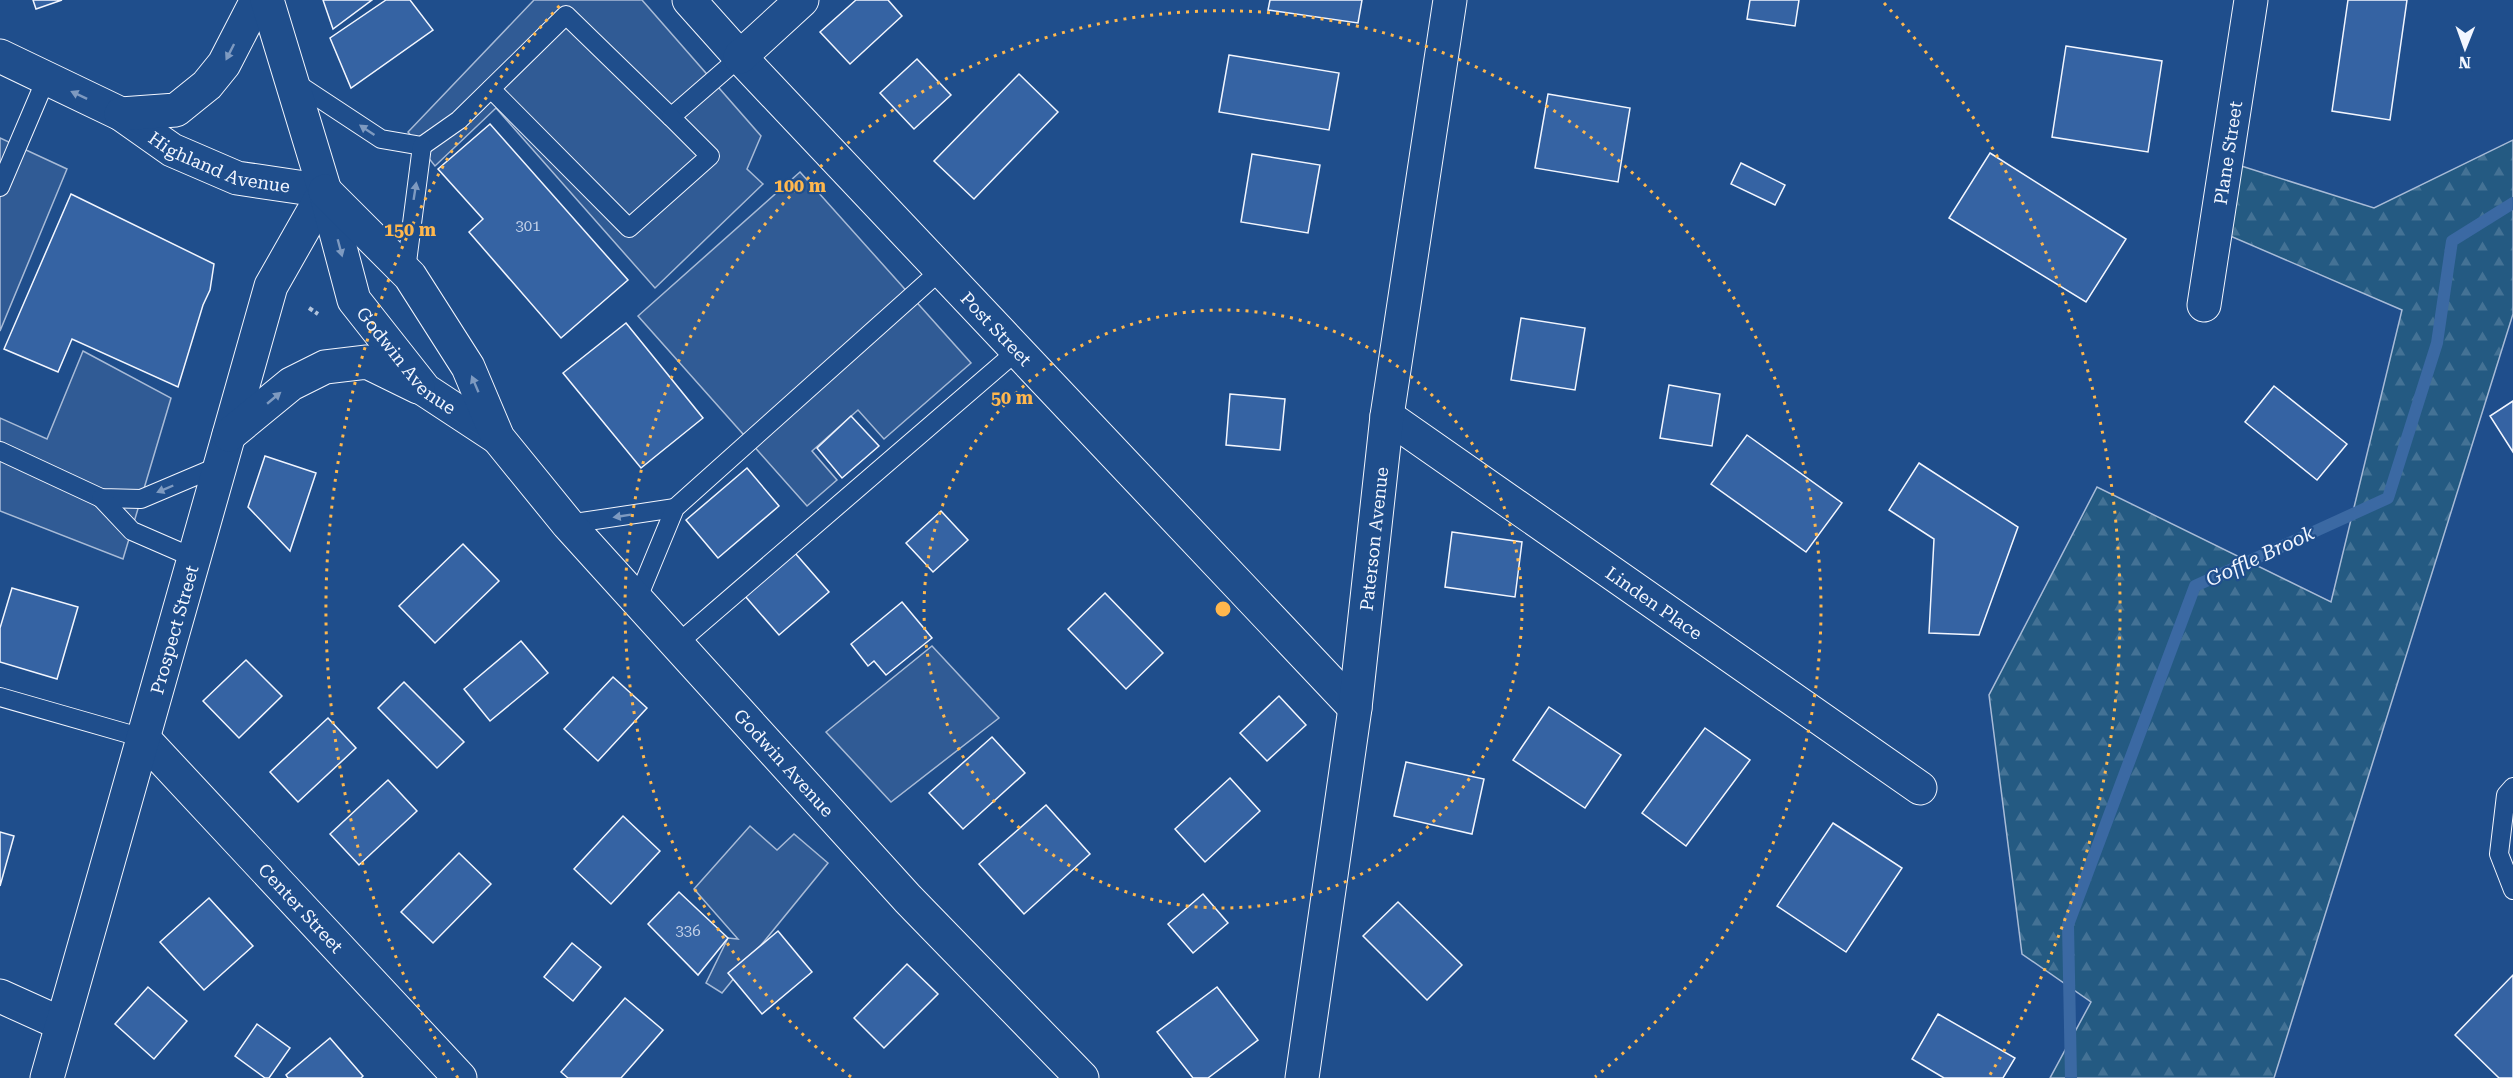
<svg xmlns="http://www.w3.org/2000/svg" width="2513" height="1078" font-family="'Roboto Serif',serif">
  <style>
    .forest { fill: url(#forest-firs); stroke: #a8bbd7; stroke-width: 1.5 }
    .parking { fill: #305b95; stroke: #a8bbd7; stroke-width: 1.5 }
    .lines { fill: none; stroke-linecap: round; stroke-linejoin: round }
    .stream { stroke: #3b69a3; stroke-width: 12 }
    .building { fill: #3563a3; stroke: #f2f6ff; stroke-width: 1.5 }
    .service-casing { stroke: #f2f6ff; stroke-width: 20 }
    .minor-casing { stroke: #f2f6ff; stroke-width: 35 }
    .secondary-casing { stroke: #f2f6ff; stroke-width: 35 }
    .primary-casing { stroke: #f2f6ff; stroke-width: 35 }
    .path { stroke: #b3c4dc; stroke-width: 4; stroke-dasharray: 4.5 3; stroke-linecap: butt }
    .service { stroke: #1f4e8c; stroke-width: 18 }
    .minor { stroke: #1f4e8c; stroke-width: 33 }
    .secondary { stroke: #1f4e8c; stroke-width: 33 }
    .primary { stroke: #1f4e8c; stroke-width: 33 }
    .oneway { fill: #7e9ac0 }
    .ring { fill: none; stroke: #ffb74d; stroke-width: 3; stroke-dasharray: 3 6 }
    .labels { text-anchor: middle; dominant-baseline: central; stroke-width: 4.5; stroke-linejoin: round; paint-order: stroke }
    .number-label { font-size: 15px; fill: #c3d1e8 }
    .street-label { font-size: 18px; fill: #f2f6ff; stroke: #1f4e8c }
    .water-label { font-size: 20px; font-style: italic; fill: #f2f6ff; stroke: #1f4e8c }
    .centre { fill: #ffb74d; stroke: #1f4e8c; stroke-width: 3 }
    .ring-label { font-size: 18px; text-anchor: middle; font-weight: bold; fill: #ffb74d; stroke: #1f4e8c; stroke-width: 4.5; stroke-linejoin: round; paint-order: stroke }
  </style>
  <defs>
    <pattern id="forest-firs" width="22" height="20" patternUnits="userSpaceOnUse" patternTransform="scale(1.5)"><rect width="22" height="20" fill="#245a82"/><path d="M5 1l3.5 6h-7zM16 11l3.5 6h-7z" fill="#447295"/></pattern>
  </defs>
  <rect width="100%" height="100%" fill="#1f4e8c"/>
  <polygon class="forest" points="2513,140 2513,314 2274,1078 2050,1078 2091,1002 2022,954 1989,695 2097,487 2331,602 2402,310 2221,232 2235,164 2374,208"/>
  <g class="parking">
    <polygon points="534,0 642,0 761,136 747,169 763,184 655,288 496,108 435,166 408,132"/>
    <polygon points="0,138 67,169 0,331"/>
    <polygon points="800,172 971,363 884,439 858,410 812,451 837,480 807,506 638,316"/>
    <polygon points="83,351 171,398 123,559 0,511 0,418 47,439"/>
    <polygon points="932,646 999,718 891,802 826,732"/>
    <polygon points="750,826 777,850 794,834 828,863 722,993 706,983 728,938 738,939 694,889"/>
  </g>
  <g class="lines">
    <polyline class="stream" points="2071,1078 2068,925 2195,586 2388,498 2437,343 2452,241 2513,203"/>
  </g>
  <g class="building">
    <polygon points="33,0 62,0 36,9"/>
    <polygon points="323,0 372,0 333,29"/>
    <polygon points="386,0 410,0 433,30 351,88 330,38"/>
    <polygon points="856,0 888,0 902,16 850,64 820,32"/>
    <polygon points="1270,0 1362,0 1358,23 1268,10"/>
    <polygon points="1750,0 1799,0 1795,26 1747,19"/>
    <polygon points="2348,0 2407,0 2390,120 2332,111"/>
    <polygon points="2066,46 2162,61 2148,152 2052,137"/>
    <polygon points="1229,55 1339,73 1329,130 1219,112"/>
    <polygon points="917,59 951,95 914,129 880,93"/>
    <polygon points="1019,74 1058,112 974,199 934,161"/>
    <polygon points="1548,94 1630,108 1618,182 1535,168"/>
    <polygon points="490,124 628,280 561,338 469,232 483,219 438,169"/>
    <polygon points="1990,153 2126,239 2086,302 1949,218"/>
    <polygon points="1252,154 1320,165 1308,233 1241,222"/>
    <polygon points="1741,163 1785,185 1775,205 1731,184"/>
    <polygon points="71,194 214,264 210,290 203,305 178,387 72,339 58,372 4,349"/>
    <polygon points="1521,318 1585,328 1575,390 1511,380"/>
    <polygon points="626,323 703,418 641,468 563,373"/>
    <polygon points="1669,385 1720,394 1712,446 1660,438"/>
    <polygon points="2274,386 2347,444 2317,480 2245,422"/>
    <polygon points="1230,394 1285,399 1280,450 1226,445"/>
    <polygon points="2513,401 2513,452 2490,416"/>
    <polygon points="851,416 879,446 842,478 817,448"/>
    <polygon points="1747,435 1842,503 1806,552 1711,484"/>
    <polygon points="265,456 316,473 290,551 248,507"/>
    <polygon points="1919,463 2018,527 1979,635 1929,633 1934,539 1889,510"/>
    <polygon points="747,468 779,506 718,558 686,520"/>
    <polygon points="941,511 968,540 933,572 906,543"/>
    <polygon points="1452,532 1522,542 1515,597 1445,587"/>
    <polygon points="463,544 499,581 435,643 399,606"/>
    <polygon points="795,553 829,592 779,635 745,596"/>
    <polygon points="12,588 78,607 57,679 0,662 0,628"/>
    <polygon points="1105,593 1163,653 1126,689 1068,629"/>
    <polygon points="902,602 932,638 886,675 874,661 868,666 851,644"/>
    <polygon points="521,641 548,673 490,721 464,689"/>
    <polygon points="246,660 282,696 239,738 203,701"/>
    <polygon points="613,677 647,708 598,761 564,729"/>
    <polygon points="404,682 464,742 437,768 378,708"/>
    <polygon points="1279,696 1306,725 1267,761 1240,733"/>
    <polygon points="1549,707 1621,755 1585,808 1513,760"/>
    <polygon points="328,718 356,748 298,802 270,772"/>
    <polygon points="1705,728 1750,760 1686,846 1642,813"/>
    <polygon points="992,737 1025,773 963,829 929,793"/>
    <polygon points="1406,762 1484,779 1472,834 1394,816"/>
    <polygon points="1230,778 1260,811 1205,862 1175,829"/>
    <polygon points="388,780 417,811 359,865 330,834"/>
    <polygon points="1046,805 1090,854 1024,914 979,864"/>
    <polygon points="623,816 660,851 611,904 574,869"/>
    <polygon points="1833,823 1902,868 1846,952 1777,906"/>
    <polygon points="0,832 14,836 0,886"/>
    <polygon points="459,853 491,884 433,943 401,912"/>
    <polygon points="679,892 728,938 698,975 648,924"/>
    <polygon points="1203,894 1228,923 1193,953 1168,924"/>
    <polygon points="209,898 253,946 204,990 160,942"/>
    <polygon points="1398,902 1462,965 1427,1000 1363,936"/>
    <polygon points="778,931 812,972 762,1014 728,973"/>
    <polygon points="572,943 601,967 573,1001 544,977"/>
    <polygon points="907,964 938,994 884,1048 854,1018"/>
    <polygon points="2513,975 2513,1078 2499,1078 2455,1035"/>
    <polygon points="148,987 187,1021 154,1059 115,1024"/>
    <polygon points="1217,987 1258,1040 1208,1078 1193,1078 1157,1032"/>
    <polygon points="625,998 663,1030 621,1078 568,1078 561,1072"/>
    <polygon points="1938,1014 2015,1058 2003,1078 1944,1078 1912,1059"/>
    <polygon points="257,1024 290,1048 269,1078 265,1078 235,1056"/>
    <polygon points="330,1038 363,1076 361,1078 288,1078 286,1075"/>
  </g>
  <g class="lines">
    <g class="service-casing">
      <g id="service">
        <polyline points="293,81 381,139 422,146 459,120 566,15 671,117 740,57"/>
        <polyline points="491,89 629,228 710,156 671,117"/>
        <polyline points="0,187 46,79"/>
        <polyline points="406,270 422,146"/>
        <polyline points="0,451 101,498 141,499 219,466"/>
        <polyline points="101,498 132,531 194,558"/>
        <polyline points="568,524 675,508"/>
        <polyline points="637,600 675,508 941,270"/>
        <polyline points="677,644 1017,351"/>
        <polyline points="0,697 143,738"/>
        <polyline points="2513,787 2506,795 2499,854 2513,890"/>
      </g>
    </g>
    <g class="minor-casing">
      <g id="minor">
        <path id="s1" d="M 689,0 L 740,57 L 1355,708"/>
        <path id="s2" d="M 0,56 L 121,114 L 172,150 L 237,178 L 325,191"/>
        <polyline points="740,57 802,0"/>
        <polyline points="121,114 176,110 207,85 224,64 257,0"/>
        <path id="s3" d="M 2204,305 L 2251,0"/>
        <path id="s4" d="M 1387,416 L 1920,788"/>
        <path id="s5" d="M 143,738 L 460,1078"/>
        <polyline points="0,996 62,1024"/>
        <path id="s6" d="M 1302,1078 L 1355,708 L 1387,416 L 1450,0"/>
      </g>
    </g>
    <g class="secondary-casing">
      <g id="secondary">
        <path id="s7" d="M 47,1078 L 271,286 L 325,191"/>
      </g>
    </g>
    <g class="primary-casing">
      <g id="primary">
        <path id="s8" d="M 267,0 L 325,191 L 354,300 L 425,390 L 498,438"/>
        <path id="s9" d="M 325,191 L 410,276 L 468,367 L 498,438 L 568,524 L 908,899 L 1082,1078"/>
        <polyline points="229,435 291,384 325,367 367,362 418,387"/>
      </g>
    </g>
    <polyline class="path" points="309,308 318,314"/>
    <use href="#service" class="service"/>
    <use href="#minor" class="minor"/>
    <use href="#secondary" class="secondary"/>
    <use href="#primary" class="primary"/>
  </g>
  <defs><path id="oneway-solid" d="M-6-.8H1V-3.2L6.5 0L1 3.2V.8H-6Z" transform="scale(1.5)"/></defs>
  <g class="oneway">
    <use href="#oneway-solid" transform="translate(230 52) rotate(117)"/>
    <use href="#oneway-solid" transform="translate(79 95) rotate(-155)"/>
    <use href="#oneway-solid" transform="translate(367 130) rotate(-146)"/>
    <use href="#oneway-solid" transform="translate(415 191) rotate(-81)"/>
    <use href="#oneway-solid" transform="translate(340 248) rotate(75)"/>
    <use href="#oneway-solid" transform="translate(475 384) rotate(-113)"/>
    <use href="#oneway-solid" transform="translate(274 398) rotate(-40)"/>
    <use href="#oneway-solid" transform="translate(165 489) rotate(157)"/>
    <use href="#oneway-solid" transform="translate(622 516) rotate(171)"/>
  </g>
  <g class="ring">
    <circle cx="1223" cy="609" r="299"/>
    <path d="M851 1077A598 598 0 1 1 1595 1077"/>
    <path d="M458 1078A897 897 0 0 1 562 3M1884 3A897 897 0 0 1 1988 1078"/>
  </g>
  <g class="labels">
    <g class="number-label">
      <text x="528" y="226">301</text>
      <text x="688" y="931">336</text>
    </g>
    <g class="street-label">
      <text stroke="none"><textPath href="#s3" startOffset="154">Plane Street</textPath></text>
      <text stroke="none"><textPath href="#s2" startOffset="246">Highland Avenue</textPath></text>
      <text stroke="none"><textPath href="#s1" startOffset="450">Post Street</textPath></text>
      <text stroke="none"><textPath href="#s8" startOffset="393">Godwin Avenue</textPath></text>
      <text stroke="none"><textPath href="#s6" startOffset="544">Paterson Avenue</textPath></text>
      <text stroke="none"><textPath href="#s4" startOffset="326">Linden Place</textPath></text>
      <text stroke="none"><textPath href="#s7" startOffset="466">Prospect Street</textPath></text>
      <text stroke="none"><textPath href="#s9" startOffset="738">Godwin Avenue</textPath></text>
      <text stroke="none"><textPath href="#s5" startOffset="232">Center Street</textPath></text>
    </g>
    <g class="water-label">
      <text transform="translate(2260 556) rotate(-25)">Goffle Brook</text>
    </g>
  </g>
  <circle cx="1223" cy="609" r="9" class="centre"/>
  <g class="ring-label">
    <text x="800" y="192">100 m</text>
    <text x="410" y="236">150 m</text>
    <text x="1012" y="404">50 m</text>
  </g>
  <g transform="translate(2465 48) rotate(181)" stroke="#1f4e8c" stroke-width="4.5" paint-order="stroke">
  <path d="M0-4.5L10 22L0 15L-10 22Z" fill="#f2f6ff"/>
  <text y="-9" font-size="16" font-weight="bold" text-anchor="middle" fill="#f2f6ff">N</text>
  </g>
</svg>
